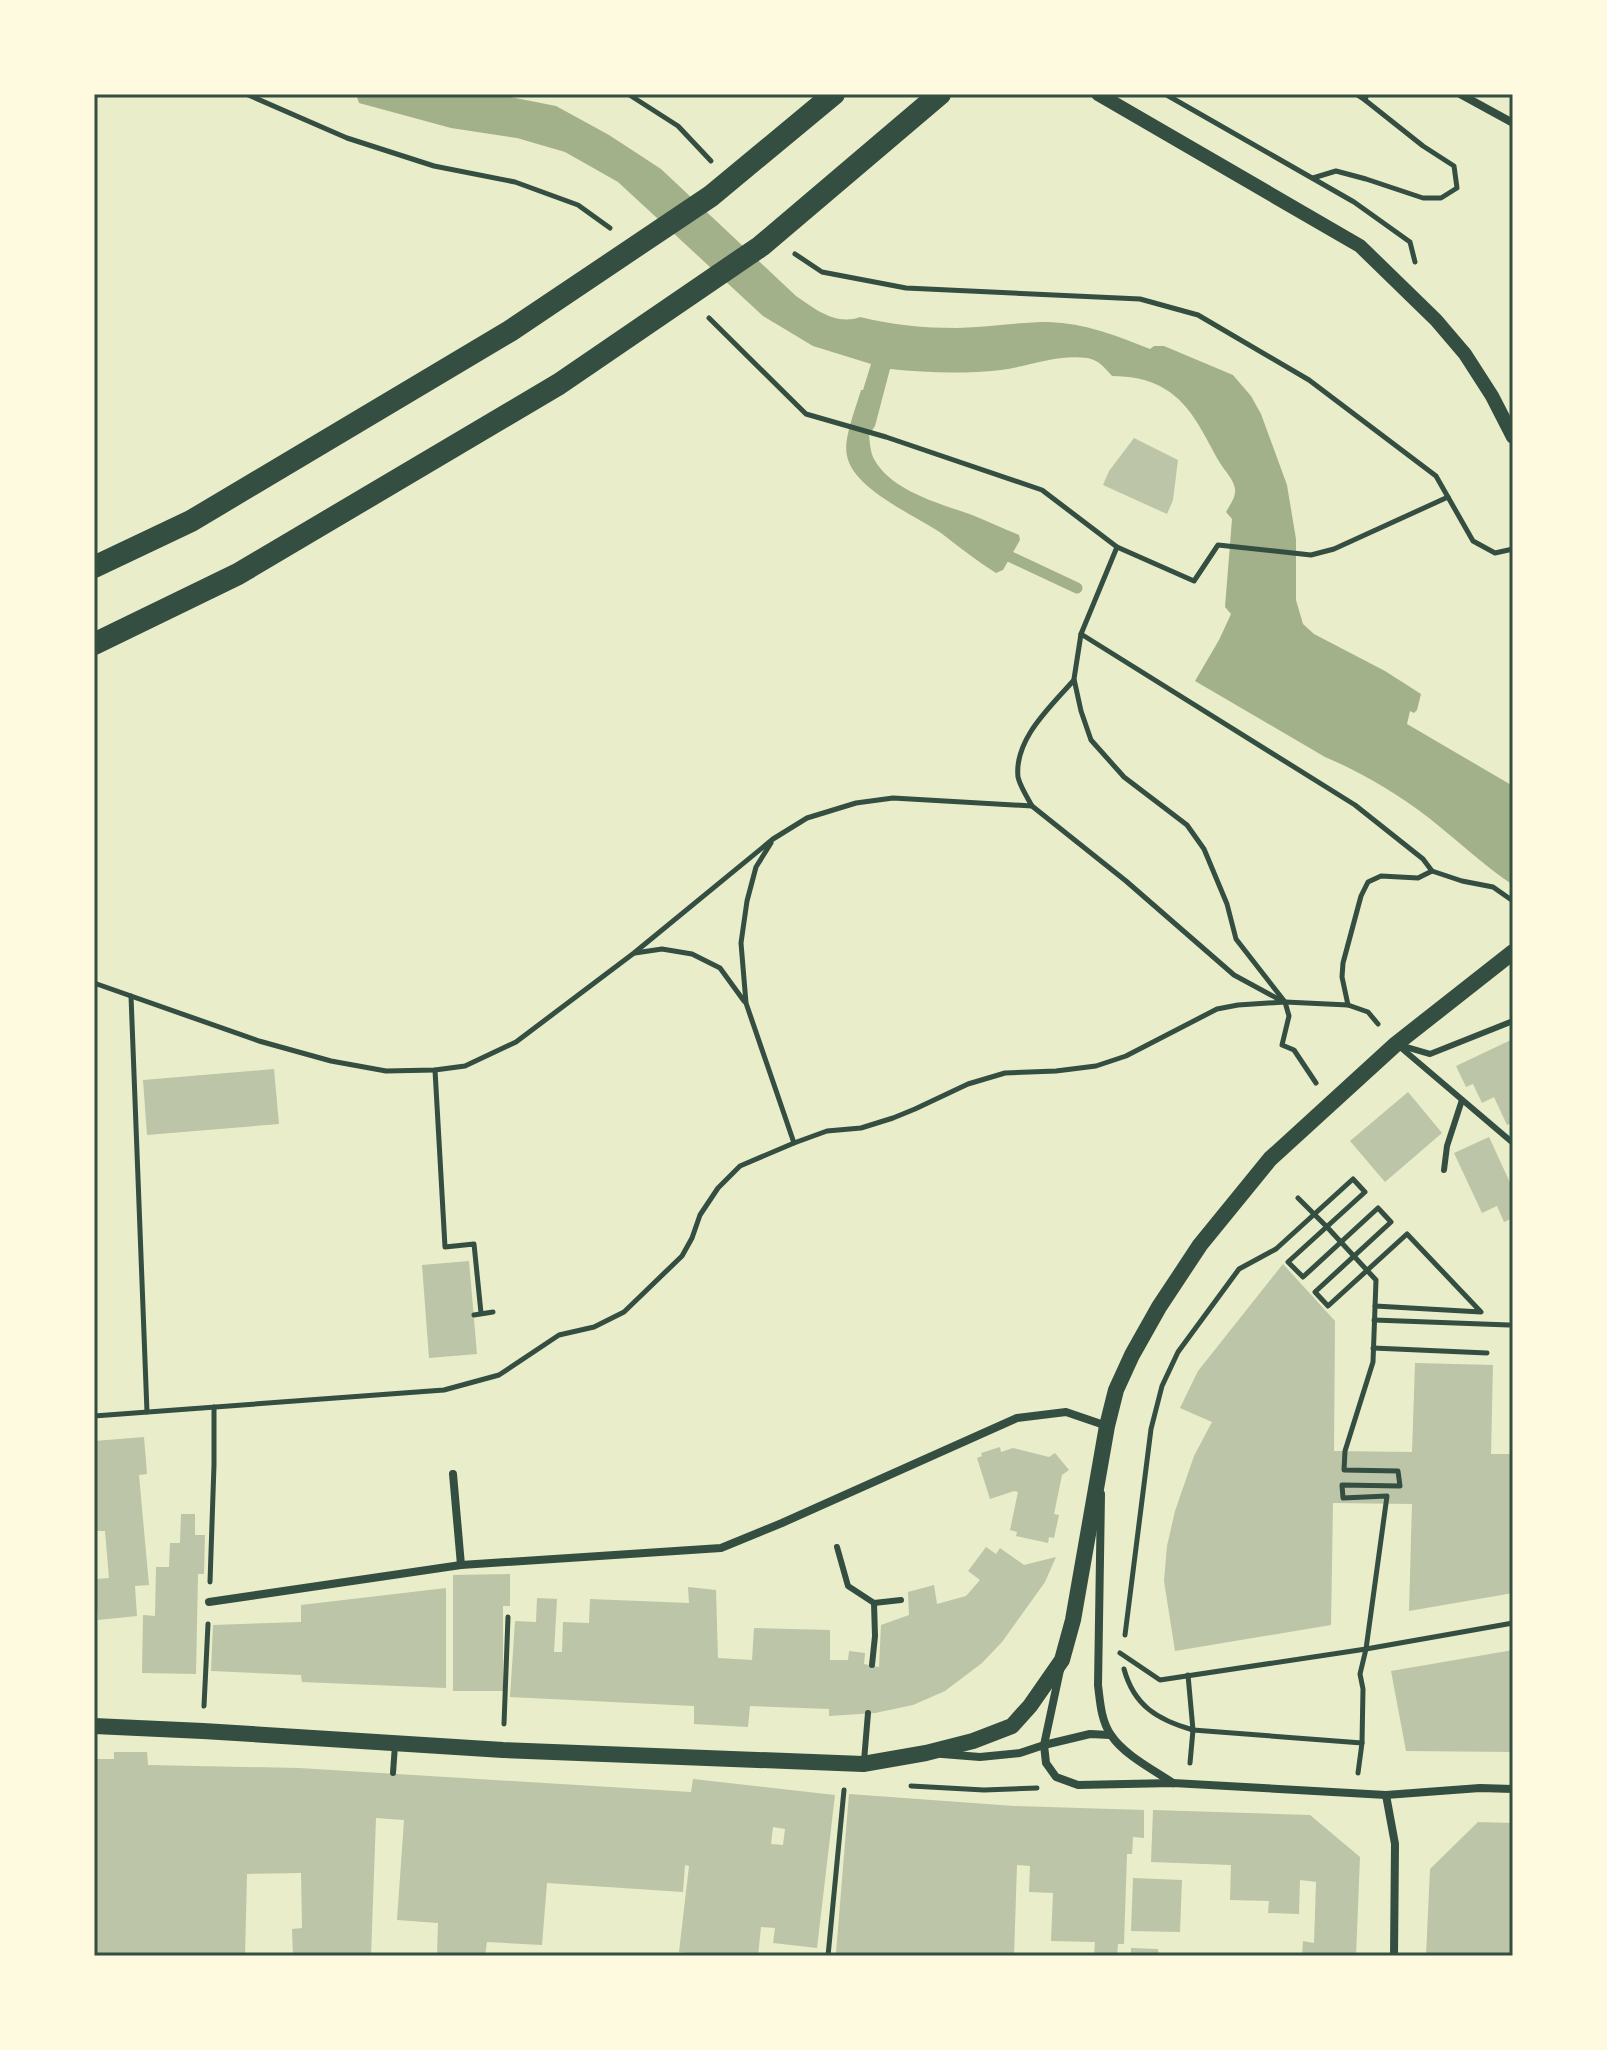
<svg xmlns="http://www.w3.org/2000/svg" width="1607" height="2050" font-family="'Exo 2',sans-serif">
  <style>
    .water { fill: #a3b18a }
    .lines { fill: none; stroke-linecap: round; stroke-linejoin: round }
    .stream { stroke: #a3b18a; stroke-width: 11 }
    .building { fill: #bcc5a7; fill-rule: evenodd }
    .path { stroke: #344e41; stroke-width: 5 }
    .service { stroke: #344e41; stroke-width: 6 }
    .minor { stroke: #344e41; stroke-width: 8 }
    .tertiary { stroke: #344e41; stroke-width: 14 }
    .secondary { stroke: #344e41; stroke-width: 16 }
    .trunk { stroke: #344e41; stroke-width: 22 }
    .neatline { fill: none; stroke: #344e41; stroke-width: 3 }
  </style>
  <rect width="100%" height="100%" fill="#e9edc9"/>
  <path class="water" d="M 356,94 L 495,94 L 556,106 L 609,135 L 661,169 L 796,296 C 815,309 836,326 860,317 C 892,325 924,328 957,328 C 988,327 1019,322 1049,322 C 1084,323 1118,336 1150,349 L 1154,346 L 1164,346 L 1233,375 L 1251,396 L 1261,414 L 1287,485 L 1296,539 L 1296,600 L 1303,624 L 1314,634 L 1385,671 L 1421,694 L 1417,710 L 1414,713 L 1410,711 L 1407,724 L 1513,786 L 1513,885 C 1483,865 1457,840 1429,818 C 1398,794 1361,772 1325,757 L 1195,681 L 1219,640 L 1231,614 L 1225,607 L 1232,519 L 1226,512 C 1230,505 1236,497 1235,489 C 1234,480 1225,471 1220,463 C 1204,436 1193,406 1165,389 C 1149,379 1130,376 1112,376 C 1104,367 1099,360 1087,358 C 1058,354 1030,366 1001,370 C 964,374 927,373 890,369 L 875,426 L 869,435 C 870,443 870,451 874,459 C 891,491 941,504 972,515 C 988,521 1003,529 1019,535 L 1020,540 L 1003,570 L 996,573 C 977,561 959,547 941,533 C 915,515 854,490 847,456 C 843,439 856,408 861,390 L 863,390 L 871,364 L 813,346 L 763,316 L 618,182 L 565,152 L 517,138 L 451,128 L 359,103 Z"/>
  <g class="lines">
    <polyline class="stream" points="998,551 1077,588"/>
  </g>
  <g class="building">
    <polygon points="1134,438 1178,460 1173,500 1167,514 1103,485 1109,471"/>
    <polygon points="1513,1039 1513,1122 1507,1125 1494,1097 1482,1103 1473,1084 1466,1087 1456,1066"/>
    <polygon points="274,1069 279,1124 147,1135 143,1080"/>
    <polygon points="1408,1092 1442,1133 1385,1182 1350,1141"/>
    <polygon points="1489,1137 1513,1189 1513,1218 1504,1222 1497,1206 1482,1213 1454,1153"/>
    <polygon points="469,1261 477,1354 429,1358 422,1265"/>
    <polygon points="1283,1264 1335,1321 1334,1451 1412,1452 1415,1363 1493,1365 1491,1454 1513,1454 1513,1593 1409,1611 1412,1504 1333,1503 1331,1625 1175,1651 1164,1581 1167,1546 1175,1511 1194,1456 1212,1422 1180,1408 1198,1371"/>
    <polygon points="144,1437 147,1474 139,1475 149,1585 135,1586 137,1616 98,1620 95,1579 109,1578 105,1531 94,1531 94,1441"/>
    <polygon points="1000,1447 1001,1452 1013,1448 1049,1457 1055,1453 1069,1470 1062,1475 1054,1514 1059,1515 1054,1538 1049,1537 1048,1543 1016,1536 1017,1532 1010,1530 1018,1492 1014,1491 990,1499 977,1458 982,1456 981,1453"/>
    <polygon points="181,1514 195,1514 195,1535 205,1535 204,1574 198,1574 196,1674 142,1673 143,1615 155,1616 156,1567 169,1567 170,1543 180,1543"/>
    <polygon points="986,1547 996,1554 1000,1548 1024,1565 1056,1557 1045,1582 1002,1642 982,1663 945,1691 913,1705 875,1713 829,1716 829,1709 750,1706 748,1727 694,1724 694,1706 510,1697 515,1621 536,1622 537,1598 557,1599 554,1652 562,1652 563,1622 589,1623 590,1599 689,1603 688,1587 716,1590 718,1658 752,1660 754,1628 830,1630 830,1660 848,1660 849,1651 865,1653 864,1664 879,1667 881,1625 909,1615 908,1592 934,1585 937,1604 966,1596 980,1580 968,1571"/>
    <polygon points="510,1574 510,1606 503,1606 503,1691 453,1691 453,1575"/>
    <polygon points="446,1588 446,1688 302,1682 301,1675 211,1671 213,1625 301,1622 301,1605"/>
    <polygon points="1513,1650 1513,1752 1406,1751 1391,1671"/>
    <path d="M 114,1752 L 147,1752 L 148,1765 L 299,1768 L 691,1792 L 693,1779 L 835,1795 L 817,1948 L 773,1943 L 775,1928 L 761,1927 L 758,1956 L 714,1956 L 679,1952 L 689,1866 L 685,1865 L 683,1892 L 547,1883 L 542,1945 L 487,1942 L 485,1956 L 437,1955 L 438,1923 L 397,1920 L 404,1820 L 376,1818 L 371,1956 L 293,1956 L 292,1929 L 302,1928 L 301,1873 L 247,1874 L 245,1956 L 94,1956 L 94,1759 L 114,1759 ZM 773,1827 L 785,1829 L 783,1845 L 771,1844 Z"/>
    <polygon points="849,1794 1014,1806 1144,1810 1144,1838 1133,1837 1132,1854 1127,1854 1124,1944 1118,1944 1117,1956 1094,1956 1095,1942 1051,1941 1053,1893 1029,1892 1030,1866 1017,1865 1014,1956 877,1956 836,1953"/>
    <polygon points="1153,1810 1310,1815 1360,1857 1356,1956 1302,1956 1303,1941 1314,1943 1316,1882 1300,1880 1299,1914 1268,1913 1269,1901 1230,1900 1231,1865 1151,1862"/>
    <polygon points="1478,1822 1513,1823 1513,1956 1426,1956 1430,1869"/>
    <polygon points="1133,1878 1182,1880 1180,1932 1131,1931"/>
    <polygon points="1131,1948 1158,1949 1159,1956 1131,1956"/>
  </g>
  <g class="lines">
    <g class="path">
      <polyline points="246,94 347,138 434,166 515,182 578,205 610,228"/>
      <polyline points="628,94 678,126 711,161"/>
      <polyline points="1165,94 1354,202 1410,242 1415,262"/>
      <polyline points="1356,94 1365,100"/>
      <polyline points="1313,178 1336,171 1366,179 1423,198 1441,198 1457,188 1454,166 1423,146 1365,100 1367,94"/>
      <polyline points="795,254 822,272 906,288 1140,299 1198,315 1309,380 1436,476 1473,541 1495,553 1513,549"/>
      <polyline points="709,318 806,414 886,437 1042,490 1117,547 1081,634 1355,805 1423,859 1432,871 1462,881 1493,887 1513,901"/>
      <polyline points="1117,547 1194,581 1218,545 1311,555 1334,549 1448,497"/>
      <polyline points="1081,634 1074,679 1081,711 1091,740 1124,777 1187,825 1204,849 1227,904 1236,939 1285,1002 1289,1016 1282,1045 1294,1050 1316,1083"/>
      <path d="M 1032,806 C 1027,797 1020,786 1018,777 C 1014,739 1051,706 1074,680"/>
      <polyline points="771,843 756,867 747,901 741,943 746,1003 794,1143"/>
      <polyline points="635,953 662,949 692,954 720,968 744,1001"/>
      <polyline points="94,983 259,1041 331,1061 386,1071 435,1070 465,1066 516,1042 634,953 773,839 807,818 856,803 893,798 1032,806 1126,881 1234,975 1282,1001"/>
      <polyline points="131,996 147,1412"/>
      <polyline points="1348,1005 1342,977 1343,963 1361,896 1368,882 1381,876 1418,878 1432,871"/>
      <polyline points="435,1070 445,1247 474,1244 481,1313"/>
      <polyline points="1298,1198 1327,1227 1376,1280 1373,1362 1345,1451 1344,1470 1398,1471 1400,1486 1342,1485 1343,1498 1387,1496 1366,1649 1360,1674 1363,1689 1362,1743 1358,1773"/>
      <polyline points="474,1315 493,1312"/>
      <polyline points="1374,1320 1509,1325"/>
      <polyline points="1373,1348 1487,1353"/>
      <polyline points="94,1416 444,1390 499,1375 559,1335 594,1327 624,1312 682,1256 692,1238 700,1215 718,1188 740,1166 794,1143 827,1131 861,1128 893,1118 915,1109 968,1084 1005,1073 1056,1071 1096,1066 1126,1056 1217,1009 1238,1005 1285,1002 1348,1005 1368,1012 1378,1024"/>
      <polyline points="210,1582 214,1465 214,1407"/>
      <polyline points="1125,1635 1151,1429 1162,1386 1178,1352 1239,1269 1276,1249 1353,1179 1365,1192 1288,1262 1303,1277 1378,1208 1391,1222 1315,1292 1328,1306 1407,1234 1481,1312 1375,1306"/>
      <polyline points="1120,1653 1160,1680 1366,1649 1513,1623"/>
      <path d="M 1124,1669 C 1134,1706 1158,1720 1193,1730 L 1362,1743"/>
      <polyline points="1188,1675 1193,1730 1190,1763"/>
      <polyline points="204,1706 208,1624"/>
      <polyline points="504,1724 508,1617"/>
      <polyline points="911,1786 984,1790 1037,1788"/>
      <polyline points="828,1956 844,1790"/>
    </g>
    <g class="service">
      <polyline points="1399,1045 1430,1054 1513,1021"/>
      <polyline points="1399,1046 1513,1143"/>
      <polyline points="1444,1170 1447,1146 1462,1100"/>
      <polyline points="837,1547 848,1586 874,1603 875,1636 872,1665"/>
      <polyline points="874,1603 901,1600"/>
      <polyline points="864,1761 868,1713"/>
      <polyline points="393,1773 395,1745"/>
    </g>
    <g class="minor">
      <polyline points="1460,94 1513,123"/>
      <polyline points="453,1474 461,1565"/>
      <path d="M 1101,1494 L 1098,1685 C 1100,1701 1101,1721 1111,1735 C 1124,1755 1154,1770 1173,1783"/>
      <polyline points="209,1602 461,1565 721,1548 782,1523 1017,1418 1066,1412 1107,1426"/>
      <polyline points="1060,1670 1044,1745 1046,1763 1056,1777 1078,1785 1173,1783 1386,1795 1480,1788 1513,1789"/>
      <polyline points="942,1754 980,1757 1020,1753 1044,1745 1090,1734 1110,1735"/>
      <polyline points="1386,1795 1395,1844 1394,1956"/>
    </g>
    <polyline class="tertiary" points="1098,94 1360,246 1436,320 1465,354 1492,396 1513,437"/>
    <polyline class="secondary" points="94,1726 203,1731 503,1750 863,1764 926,1753 973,1741 1012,1726 1030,1706 1062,1660 1073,1620 1107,1426 1116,1390 1132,1355 1159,1307 1200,1245 1270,1159 1396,1044 1513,952"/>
    <g class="trunk">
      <polyline points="94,567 191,521 510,331 711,196 834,94"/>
      <polyline points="94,644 238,574 559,384 761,246 940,94"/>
    </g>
  </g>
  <rect width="1607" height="2050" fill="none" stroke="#fefae0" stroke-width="192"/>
  <rect x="96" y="96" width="1415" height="1858" class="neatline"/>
</svg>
